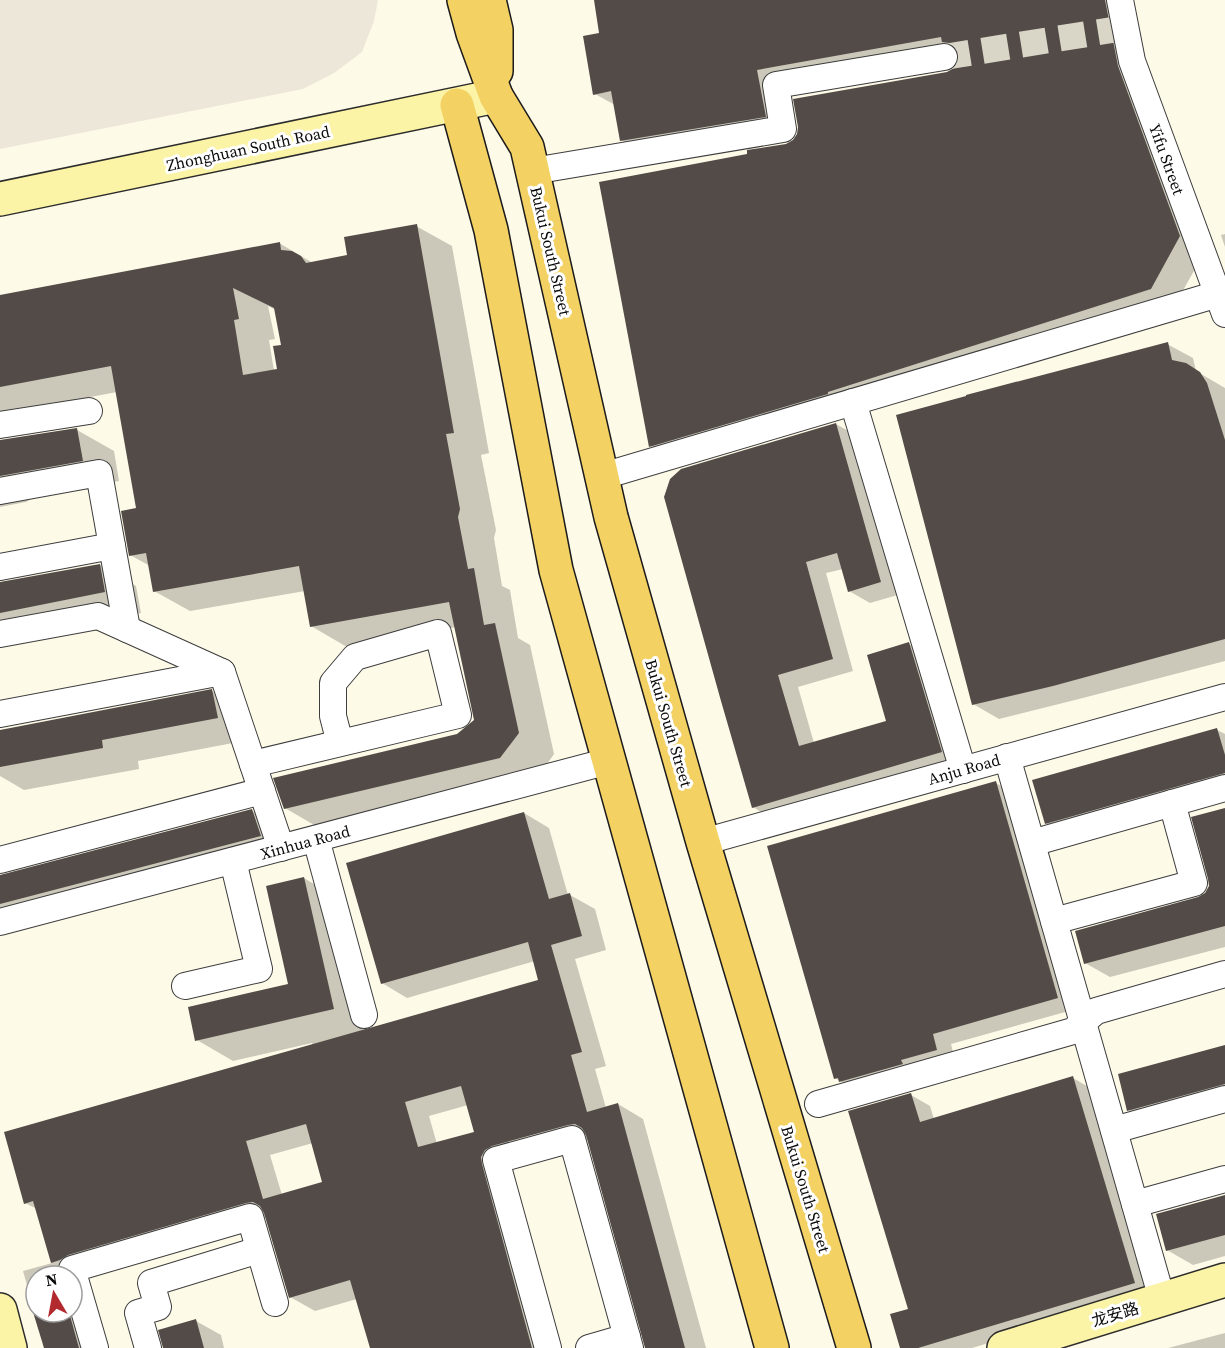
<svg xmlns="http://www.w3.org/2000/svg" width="1225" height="1348" font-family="'Source Serif 4','Noto Sans SC',serif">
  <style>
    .plaza { fill: #ece7d9 }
    .shadow { fill: #0003; fill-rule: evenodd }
    .building { fill: #524b47; fill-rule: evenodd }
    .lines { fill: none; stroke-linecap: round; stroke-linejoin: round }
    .street-tunnel { stroke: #d9d6c7; stroke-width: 26; stroke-dasharray: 26 13; stroke-linecap: butt }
    .street-casing { stroke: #3d3d3d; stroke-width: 28 }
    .secondary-casing { stroke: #2c2c2c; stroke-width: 36 }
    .primary-casing { stroke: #1b1b1b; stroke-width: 36 }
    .street { stroke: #fff; stroke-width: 26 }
    .secondary { stroke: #fbf3a5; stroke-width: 33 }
    .primary { stroke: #f3d163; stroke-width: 33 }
    .labels { text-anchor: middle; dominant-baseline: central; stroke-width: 6; stroke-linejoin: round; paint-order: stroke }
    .street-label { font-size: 16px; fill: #0a0a0a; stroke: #fff }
  </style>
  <rect width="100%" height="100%" fill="#fefae8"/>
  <polygon class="plaza" points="0,0 378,0 374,21 362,52 334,73 303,89 0,149"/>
  <g class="shadow">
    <polygon points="595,0 1129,0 1130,18 1205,251 1176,303 676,460 651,446 749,156 787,145 947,73 955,69 960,62 959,52 782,84 790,131 646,155 621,140 615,105 595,94 601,35"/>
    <path d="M 416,226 L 452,246 L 489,453 L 481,455 L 496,530 L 494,538 L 502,586 L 510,590 L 518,638 L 530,645 L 554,754 L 537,778 L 321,829 L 285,808 L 458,735 L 476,720 L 456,627 L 347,647 L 311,626 L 305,591 L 190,611 L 154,591 L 150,566 L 130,555 L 138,509 L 117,392 L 0,414 L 0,296 L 279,243 L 313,263 L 349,257 ZM 268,306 L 276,310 L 283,346 L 279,370 L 274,371 L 269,340 L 275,339 Z"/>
    <polygon points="1225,234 1225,247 1221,235"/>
    <polygon points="1167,344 1193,358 1196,371 1225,388 1225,661 1079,699 999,719 973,704"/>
    <polygon points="836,424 857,436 901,594 870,603 849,591 843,569 826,573 853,671 798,687 814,743 888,722 909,644 930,656 962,764 774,820 753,807 722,701"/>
    <polygon points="77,430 114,451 119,481 35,497 26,502 0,507 0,441"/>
    <polygon points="100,565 136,586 141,613 0,640 0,583"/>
    <polygon points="212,691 248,712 254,739 138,761 139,769 24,790 0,776 0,731"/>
    <polygon points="1217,730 1225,734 1225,794 1071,837 1046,823"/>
    <polygon points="996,783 1015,794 1076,1009 951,1044 955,1060 859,1092 835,1078"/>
    <polygon points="1225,809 1225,947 1110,977 1085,963 1206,894 1210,887"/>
    <polygon points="252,811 289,832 297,856 0,913 0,876"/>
    <path d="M 524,813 L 549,828 L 568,895 L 570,895 L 595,909 L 606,950 L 575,959 L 606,1066 L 595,1069 L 606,1108 L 618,1104 L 643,1119 L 706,1348 L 646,1348 L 589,1139 L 517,1159 L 510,1164 L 553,1348 L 371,1348 L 357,1299 L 315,1311 L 290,1297 L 267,1217 L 93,1268 L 87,1272 L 99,1348 L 45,1348 L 23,1271 L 52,1263 L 37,1209 L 25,1203 L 313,1046 L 312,1043 L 233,1061 L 197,1040 L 290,985 L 304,878 L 340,900 L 370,1029 L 540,981 L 535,961 L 407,998 L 382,983 ZM 468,1105 L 476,1133 L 437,1144 L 429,1116 ZM 313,1143 L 324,1183 L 282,1195 L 270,1155 ZM 36,1276 L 72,1276 L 72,1312 L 36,1312 Z"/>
    <polygon points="1225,1046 1225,1104 1154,1124 1129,1110"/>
    <polygon points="1073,1078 1092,1089 1154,1293 972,1348 902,1348 910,1310 911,1095 930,1106 934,1119"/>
    <polygon points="1225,1197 1225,1256 1193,1265 1167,1250"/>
    <polygon points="196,1321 221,1335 224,1348 164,1348"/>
    <polygon points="1225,1333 1225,1348 1168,1348"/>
  </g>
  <g class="building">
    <polygon points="594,0 1105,0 1118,66 1180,236 1151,289 828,392 828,394 649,447 599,182 747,154 747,150 786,144 793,140 797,134 798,127 793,99 947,72 954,68 958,62 959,55 955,47 949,43 942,42 941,37 757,70 766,117 620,141 611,91 593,95 583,36 599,33"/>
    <path d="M 417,224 L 454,433 L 446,434 L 460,509 L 458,517 L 468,569 L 474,568 L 484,625 L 495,623 L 519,733 L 500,758 L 284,809 L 273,778 L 457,734 L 474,720 L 449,602 L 310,627 L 299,566 L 153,592 L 146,553 L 129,556 L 121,511 L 136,508 L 111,366 L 0,387 L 0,295 L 280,242 L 281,250 L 292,251 L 301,256 L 306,263 L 347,255 L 344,237 ZM 233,288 L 274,308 L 281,345 L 273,346 L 277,369 L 243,375 L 234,320 L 239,319 Z"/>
    <polygon points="1168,342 1172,360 1186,363 1200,372 1207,383 1225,440 1225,639 1053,686 972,705 896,415 966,396 966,395"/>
    <polygon points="836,423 881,582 848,592 837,553 806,562 833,659 778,675 799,746 886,721 867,655 909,642 942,752 752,808 721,701 664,497 670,479 681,469"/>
    <polygon points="77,428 83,461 0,476 0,440"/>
    <polygon points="100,564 105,592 0,613 0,582"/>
    <polygon points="212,689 218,718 102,740 103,748 0,767 0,730"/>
    <polygon points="1217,728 1225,755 1225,773 1045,824 1032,780"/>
    <polygon points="996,781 1058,998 933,1034 937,1050 901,1060 903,1064 839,1082 838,1078 834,1079 767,846"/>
    <polygon points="1225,808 1225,926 1084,964 1075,931 1198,897 1205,893 1209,886 1208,879 1191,817"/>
    <polygon points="252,809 261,836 0,904 0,875"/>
    <path d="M 524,812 L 549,899 L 570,893 L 582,936 L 551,945 L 582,1052 L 571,1055 L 587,1112 L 618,1103 L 685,1348 L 645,1348 L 586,1135 L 582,1128 L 575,1124 L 568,1125 L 492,1146 L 485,1150 L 481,1157 L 482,1164 L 532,1348 L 370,1348 L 350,1280 L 289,1298 L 264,1213 L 260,1206 L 253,1202 L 246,1203 L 68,1255 L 60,1260 L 51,1263 L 33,1201 L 24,1204 L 4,1132 L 538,980 L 528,942 L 381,984 L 346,863 ZM 461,1086 L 474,1132 L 418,1147 L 405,1102 ZM 306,1124 L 322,1182 L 263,1199 L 246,1141 Z"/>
    <polygon points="304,877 334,1009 195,1041 188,1007 288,984 266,886"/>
    <polygon points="1225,1045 1225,1084 1127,1111 1118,1074"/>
    <polygon points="1073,1076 1135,1283 918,1348 900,1348 890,1314 908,1309 848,1111 911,1093 920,1122"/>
    <polygon points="1225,1195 1225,1235 1166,1251 1156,1214"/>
    <polygon points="33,1312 69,1312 79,1348 44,1348"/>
    <polygon points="196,1319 204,1348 163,1348 158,1330"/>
  </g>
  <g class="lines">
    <polyline class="street-tunnel" points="944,57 1112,30"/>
    <g class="street-casing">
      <g id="street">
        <polyline points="1120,0 1132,61 1225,314"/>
        <polyline points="533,171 783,129 776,85 944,57"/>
        <polyline points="853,402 963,770"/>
        <polyline points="0,425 89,411"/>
        <polyline points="603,476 1218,294"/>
        <polyline points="0,491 99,473 112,546"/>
        <polyline points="0,567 112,546 127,629"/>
        <polyline points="0,634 98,616 222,672"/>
        <polyline points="0,714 222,672 281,848"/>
        <polyline points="1007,757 1162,1299"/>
        <polyline points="253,764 458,715 438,633 355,657 333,683 333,716 340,743"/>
        <polyline points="316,839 364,1015"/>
        <polyline points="703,842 1225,697"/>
        <polyline points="1032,843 1225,788"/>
        <polyline points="0,860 262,791"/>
        <polyline points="1054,921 1194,883 1172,803"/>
        <polyline points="0,922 609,761"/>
        <polyline points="185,986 259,969 233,861"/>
        <polyline points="818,1104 1073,1031 1096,1011 1225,974"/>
        <polyline points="1114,1130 1225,1099"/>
        <polyline points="1135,1204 1225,1179"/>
        <polyline points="95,1348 72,1269 250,1217 275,1303"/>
        <polyline points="148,1348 138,1313 158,1307 151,1283 259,1250"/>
        <polyline points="548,1348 496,1160 572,1139 630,1348"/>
        <polyline points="589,1348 627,1337"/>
      </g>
    </g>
    <g class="secondary-casing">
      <g id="secondary">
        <polyline points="0,199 496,96"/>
        <polyline points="0,1310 10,1348"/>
        <polyline points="1004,1348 1225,1280"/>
      </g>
    </g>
    <g class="primary-casing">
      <g id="primary">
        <polyline points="464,0 473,33 496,96 527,147 611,517 703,842 854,1348"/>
        <polyline points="489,0 496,30 496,71"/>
        <polyline points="457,105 491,230 556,570 772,1348"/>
      </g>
    </g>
    <use href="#street" class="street"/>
    <use href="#secondary" class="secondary"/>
    <use href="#primary" class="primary"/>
  </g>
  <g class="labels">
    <g class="street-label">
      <text transform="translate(248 148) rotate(-12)">Zhonghuan South Road</text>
      <text transform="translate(1167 159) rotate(70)">Yifu Street</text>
      <text transform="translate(551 251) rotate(77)">Bukui South Street</text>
      <text transform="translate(669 723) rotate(74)">Bukui South Street</text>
      <text transform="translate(964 769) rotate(-16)">Anju Road</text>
      <text transform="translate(305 842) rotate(-15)">Xinhua Road</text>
      <text transform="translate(806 1189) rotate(73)">Bukui South Street</text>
      <text transform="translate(1115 1314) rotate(-17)">龙安路</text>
    </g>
  </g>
  <g transform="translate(54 1294) rotate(350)"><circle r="28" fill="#ffffff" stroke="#9d9d9d" stroke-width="1.5"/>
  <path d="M0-4.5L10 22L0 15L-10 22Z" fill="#b2292e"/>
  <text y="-9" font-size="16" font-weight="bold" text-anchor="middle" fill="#0a0a0a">N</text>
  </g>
</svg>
